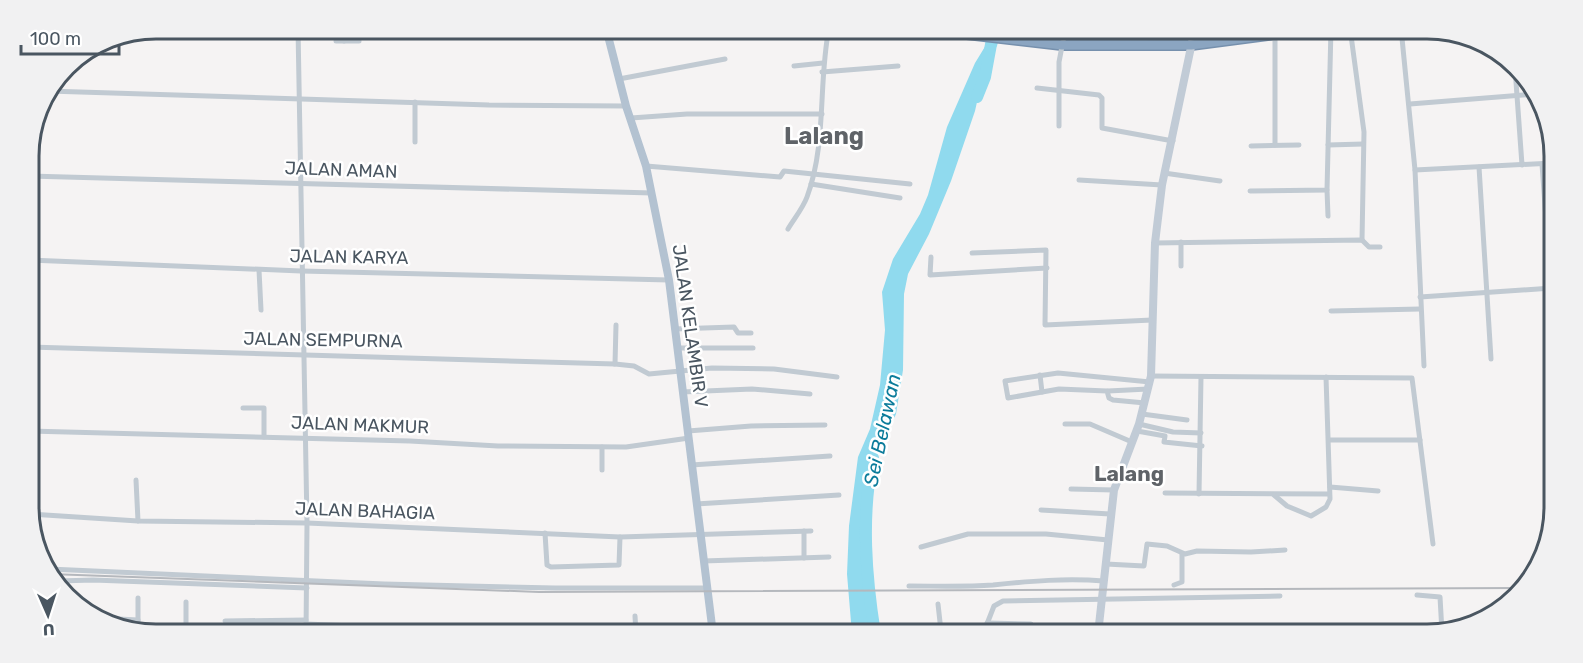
<svg xmlns="http://www.w3.org/2000/svg" width="1583" height="663" font-family="Rubik,sans-serif">
  <style>
    .water { fill: #90daee }
    .lines { fill: none; stroke-linecap: round; stroke-linejoin: round }
    .river { stroke: #90daee; stroke-width: 12 }
    .highway-casing { stroke: #7690ad; stroke-width: 12 }
    .street { stroke: #c1cad2; stroke-width: 5 }
    .secondary { stroke: #c1cbd6; stroke-width: 8 }
    .primary { stroke: #b3c2d1; stroke-width: 8 }
    .highway { stroke: #8ba5c1; stroke-width: 9 }
    .rail { stroke: #b5b8bd; stroke-width: 2 }
    .labels { text-anchor: middle; dominant-baseline: central; stroke-width: 5; stroke-linejoin: round; paint-order: stroke }
    .street-label { font-size: 18px; fill: #4a5661; stroke: #fff }
    .water-label { font-size: 20px; font-style: italic; fill: #0c7c9b; stroke: #fff }
    .quarter-label { font-size: 21px; font-weight: bold; fill: #5f6368; stroke: #fff }
    .district-label { font-size: 24px; font-weight: bold; fill: #5f6368; stroke: #fff }
    .rim { fill: none; stroke: #4a5661; stroke-width: 3 }
  </style>
  <rect width="100%" height="100%" fill="#f5f3f3"/>
  <polygon class="water" points="990,29 1001,29 997,46 987,57 975,111 951,181 929,234 908,274 904,294 903,370 896,414 874,462 866,490 867,574 874,634 852,634 847,574 849,526 858,457 870,429 880,385 885,330 882,292 893,259 920,214 928,195 947,127 975,63 986,45"/>
  <g class="lines">
    <g class="river">
      <polyline points="977,97 985,77 994,28"/>
      <path d="M 873,458 C 861,516 866,577 875,634"/>
    </g>
    <g class="highway-casing">
      <g id="highway">
        <polyline points="929,28 945,32"/>
        <path d="M 1006,28 C 1089,39 1172,38 1256,28"/>
        <polyline points="941,31 1062,45 1191,45 1322,28"/>
      </g>
    </g>
    <g class="street">
      <polyline points="298,28 307,523 306,634"/>
      <polyline points="343,28 344,41"/>
      <polyline points="1350,28 1364,132 1362,240"/>
      <polyline points="1401,28 1415,170 1424,366"/>
      <polyline points="1402,38 1453,34"/>
      <polyline points="336,41 359,41"/>
      <polyline points="794,66 823,63"/>
      <polyline points="1515,68 1522,165"/>
      <polyline points="822,72 898,66"/>
      <polyline points="619,79 725,59"/>
      <polyline points="1037,88 1099,95 1102,98 1102,128 1173,141"/>
      <polyline points="48,91 489,105 626,106"/>
      <polyline points="1410,104 1535,94"/>
      <polyline points="631,118 687,114 822,114"/>
      <polyline points="1059,126 1059,62 1064,36"/>
      <polyline points="415,142 415,102"/>
      <polyline points="1275,145 1275,35"/>
      <polyline points="1328,145 1363,144"/>
      <polyline points="1251,146 1299,145"/>
      <polyline points="1542,164 1554,330"/>
      <polyline points="646,166 780,177 784,171 910,184"/>
      <polyline points="1479,167 1491,359"/>
      <polyline points="1415,170 1553,163"/>
      <polyline points="1164,173 1220,181"/>
      <polyline points="29,176 652,193"/>
      <polyline points="1079,180 1162,185"/>
      <polyline points="811,184 900,198"/>
      <polyline points="1327,190 1328,216"/>
      <polyline points="1250,191 1327,190 1331,28"/>
      <path d="M 788,229 C 794,219 803,208 807,197 C 827,143 818,83 829,28"/>
      <polyline points="1181,242 1181,266"/>
      <polyline points="1155,243 1362,240 1369,247 1380,247"/>
      <polyline points="972,253 1046,250 1045,325 1152,320"/>
      <polyline points="931,257 930,275 1047,268"/>
      <polyline points="29,260 301,271 669,280"/>
      <polyline points="259,270 261,310"/>
      <polyline points="1420,297 1552,288"/>
      <polyline points="1331,311 1420,309"/>
      <polyline points="674,329 734,327 738,333 751,333"/>
      <polyline points="29,347 615,364 634,366 649,374 712,368 774,369 837,377"/>
      <polyline points="677,348 753,348"/>
      <polyline points="615,364 616,325"/>
      <polyline points="1040,375 1042,392"/>
      <polyline points="1151,376 1412,378 1433,544"/>
      <polyline points="1108,391 1148,389"/>
      <polyline points="682,392 752,389 810,394"/>
      <polyline points="1145,403 1113,400 1109,398 1107,391 1059,389 1008,398 1005,381 1058,373 1150,382"/>
      <polyline points="243,408 264,408 264,437"/>
      <polyline points="1142,414 1187,420"/>
      <polyline points="1065,424 1090,424 1132,442"/>
      <polyline points="1139,424 1173,432 1201,433"/>
      <polyline points="29,431 410,441 498,446 626,447 689,438"/>
      <polyline points="688,431 751,426 825,425"/>
      <polyline points="1137,431 1165,436 1164,442 1202,446"/>
      <polyline points="1329,440 1420,440"/>
      <polyline points="602,447 602,470"/>
      <polyline points="691,465 830,456"/>
      <polyline points="136,480 138,521"/>
      <polyline points="1330,487 1378,491"/>
      <polyline points="1071,489 1114,490"/>
      <polyline points="1165,493 1329,494"/>
      <polyline points="1199,494 1201,377"/>
      <polyline points="1274,495 1287,506 1311,516 1326,507 1330,499 1326,377"/>
      <polyline points="696,504 839,495"/>
      <polyline points="1041,510 1110,514"/>
      <polyline points="30,514 138,521 307,523 620,537 811,531"/>
      <polyline points="804,531 804,558"/>
      <polyline points="545,533 547,565 551,567 619,565 620,537"/>
      <polyline points="921,547 968,534 1046,534 1108,540"/>
      <polyline points="703,561 829,557"/>
      <polyline points="1106,564 1144,566 1147,544 1167,546 1185,554 1197,551 1251,552 1285,550"/>
      <polyline points="49,569 384,584 555,588 708,588"/>
      <polyline points="1174,585 1182,582 1182,554"/>
      <polyline points="57,586 59,581 93,580 307,588"/>
      <path d="M 909,586 C 937,586 965,587 993,585 C 1031,581 1066,578 1104,581"/>
      <polyline points="1417,595 1440,597 1442,632"/>
      <polyline points="186,602 186,634"/>
      <polyline points="938,604 941,631 985,629 994,606 1003,601 1280,596"/>
      <polyline points="635,616 636,634"/>
      <polyline points="99,618 138,620"/>
      <polyline points="225,621 306,620"/>
      <polyline points="987,623 1031,624"/>
      <polyline points="306,624 378,627"/>
      <polyline points="712,627 822,626"/>
      <polyline points="1219,628 1258,627"/>
      <polyline points="1186,629 1219,628 1219,634"/>
      <polyline points="138,631 138,598"/>
      <polyline points="1102,634 1182,629 1186,629 1186,634"/>
    </g>
    <polyline class="secondary" points="1098,634 1114,490 1139,424 1151,376 1155,243 1162,185 1195,28"/>
    <polyline class="primary" points="606,28 626,106 646,166 669,280 713,634"/>
    <use href="#highway" class="highway"/>
    <polyline class="rail" points="50,574 539,592 1519,588"/>
  </g>
  <g class="labels">
    <g class="street-label">
      <text transform="translate(341 170) rotate(2)">JALAN AMAN</text>
      <text transform="translate(349 257) rotate(1)">JALAN KARYA</text>
      <text transform="translate(690 326) rotate(82)">JALAN KELAMBIR V</text>
      <text transform="translate(323 340) rotate(1)">JALAN SEMPURNA</text>
      <text transform="translate(360 425) rotate(2)">JALAN MAKMUR</text>
      <text transform="translate(365 511) rotate(2)">JALAN BAHAGIA</text>
    </g>
    <g class="water-label">
      <text transform="translate(882 430) rotate(-78)">Sei Belawan</text>
    </g>
    <g class="quarter-label">
      <text x="1129" y="473">Lalang</text>
    </g>
    <g class="district-label">
      <text x="824" y="136">Lalang</text>
    </g>
  </g>
  <path d="M0 0H1583V663H0ZM156 39H1427A117 117 0 0 1 1544 156V507A117 117 0 0 1 1427 624H156A117 117 0 0 1 39 507V156A117 117 0 0 1 156 39Z" fill="#f1f1f2" fill-rule="evenodd"/>
  <path class="rim" d="M156 39H1427A117 117 0 0 1 1544 156V507A117 117 0 0 1 1427 624H156A117 117 0 0 1 39 507V156A117 117 0 0 1 156 39Z"/>
  <g transform="translate(48 615) rotate(177)" stroke="#ffffff" stroke-width="4.5" paint-order="stroke">
  <path d="M0-4.5L10 22L0 15L-10 22Z" fill="#4a5661"/>
  <text y="-9" font-size="16" font-weight="bold" text-anchor="middle" fill="#4a5661">U</text>
  </g>
  <path d="M21 45v9h98v-9" fill="none" stroke="#4a5661" stroke-width="3"/>
  <text x="30" y="45" font-size="18" fill="#4a5661" stroke="#ffffff" stroke-width="4.5" paint-order="stroke">100 m</text>
</svg>
